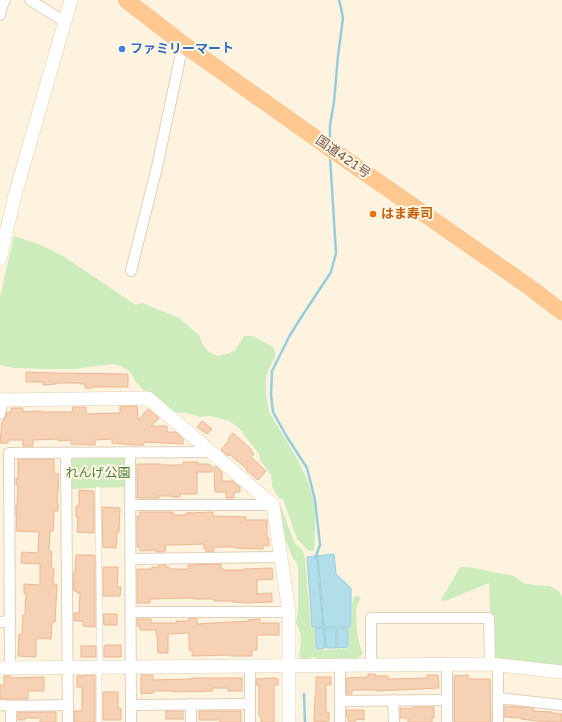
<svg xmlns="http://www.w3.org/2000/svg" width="562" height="722" font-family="'Varela Round','Noto Sans JP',sans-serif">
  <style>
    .green { fill: #cdecbc }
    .water { fill: #b1dee9; stroke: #96cddc }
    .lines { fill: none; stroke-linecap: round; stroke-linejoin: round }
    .stream { stroke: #96cddc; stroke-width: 2.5 }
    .building { fill: #f6d1b3; stroke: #eab892 }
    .service-casing { stroke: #e3cfb9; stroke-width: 6 }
    .minor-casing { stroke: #e3cfb9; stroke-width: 12 }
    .tertiary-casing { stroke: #e3cfb9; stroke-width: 14 }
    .trunk-casing { stroke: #fff; stroke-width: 18 }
    .service { stroke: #fff; stroke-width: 5 }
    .minor { stroke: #fff; stroke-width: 10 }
    .tertiary { stroke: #fff; stroke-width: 13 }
    .trunk { stroke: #ffc891; stroke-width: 17 }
    .shop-dot { fill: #3f7fe0; stroke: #fff7e6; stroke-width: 1.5 }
    .food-dot { fill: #e8710a; stroke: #fff7e6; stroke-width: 1.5 }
    .labels { text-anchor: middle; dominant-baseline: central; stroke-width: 4; stroke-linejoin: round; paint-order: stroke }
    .shop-label { font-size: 13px; font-weight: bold; fill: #366cbe; stroke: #fff7e6; text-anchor: start }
    .street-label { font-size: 13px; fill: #765944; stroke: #fff7e6 }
    .food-label { font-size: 13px; font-weight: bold; fill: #c56008; stroke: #fff7e6; text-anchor: start }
    .park-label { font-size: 13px; fill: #4c7d3b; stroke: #fff7e6 }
  </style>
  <rect width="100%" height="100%" fill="#fef3de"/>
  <g class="green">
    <path d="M 14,236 L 41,245 L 63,256 L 136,305 L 143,303 L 179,318 L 199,335 L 203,345 L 209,352 L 218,356 L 229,353 L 235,350 L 244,336 L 253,336 L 273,347 L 276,355 C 272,363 267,371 266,379 C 265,390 267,402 269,412 C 285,439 305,466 313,498 C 317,515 315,533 314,551 L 309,551 L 297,539 L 283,499 L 279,498 L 276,494 L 272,486 L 271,475 L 260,460 L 259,454 L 239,428 L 229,421 L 210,416 L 200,417 L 186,413 L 173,412 L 150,394 L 143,390 L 135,381 L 130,372 L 121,366 L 112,364 L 74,369 L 45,369 L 14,368 L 0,365 L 0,297 Z"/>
    <polygon points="123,456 125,458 126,487 70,489 71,458 72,457"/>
    <path d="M 281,507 L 294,542 L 303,551 L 305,558 L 311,627 L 314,629 L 315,649 L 326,650 L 349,648 L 349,629 L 352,627 L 352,604 L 354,597 L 357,596 L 361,597 C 360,601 357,604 356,609 C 356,616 357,634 359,642 C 360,646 362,650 363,654 C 354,663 340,659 329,659 C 327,659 325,659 323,659 C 319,659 316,657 313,657 C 308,658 306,660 301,660 L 299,656 L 301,640 L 300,632 L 296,623 L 298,610 L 298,567 L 296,561 L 293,559 L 286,541 L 279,510 Z"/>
    <polygon points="460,567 468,567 514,576 523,583 534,585 550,586 559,591 562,597 562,667 497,660 494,657 492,653 489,583 445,601 441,600"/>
  </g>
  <g class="water">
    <polygon points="334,554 336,574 351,588 351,627 324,627 318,556 317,557 323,627 312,627 307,557"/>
    <polygon points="315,628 324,628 325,648 320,649 316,648"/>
    <polygon points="324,628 336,628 336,648 326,648"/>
    <polygon points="337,628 348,628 348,647 337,648"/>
  </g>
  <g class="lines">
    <g class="stream">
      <polyline points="330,140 330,125 334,102 338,56 343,18 341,8 339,0"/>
      <polyline points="316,558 316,556 320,545 315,500 307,468 287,437 273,412 271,395 272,371 290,335 302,316 331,272 336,253 330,157"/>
      <polyline points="304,694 305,722"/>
    </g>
  </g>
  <g class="building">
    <polygon points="26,372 56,373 128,374 128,387 93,387 93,388 85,388 85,384 80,384 80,383 56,383 56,384 43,385 43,382 26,382"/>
    <polygon points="120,406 137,406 138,420 148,409 159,418 151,426 167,426 167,432 176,432 183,439 183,444 144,442 144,445 135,445 112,443 112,439 95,440 95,445 71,444 71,440 58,441 58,439 33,440 33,446 23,446 23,440 8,440 8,443 0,443 2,422 3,422 4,419 6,416 7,412 11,412 11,408 23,408 23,412 42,411 42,412 72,412 73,407 86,407 86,414 120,413"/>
    <polygon points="202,421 212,429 207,434 197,427"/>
    <polygon points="233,433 252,450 251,452 254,454 251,457 266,471 258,480 246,470 247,469 229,454 228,456 221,450 229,440 228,439"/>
    <polygon points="18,459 54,459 54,474 59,474 57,504 58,504 58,511 54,511 53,531 50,531 49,551 52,552 51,568 54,568 53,584 57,584 55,622 52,622 51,639 38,638 37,640 36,640 36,657 18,656 19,634 22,635 23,615 25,615 26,593 24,593 24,584 40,585 40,564 21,563 22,552 38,553 39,532 16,531 17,516 16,516 16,505 17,505 18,485 16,485 16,478 18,479"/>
    <polygon points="183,462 198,462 198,464 209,464 210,466 212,466 212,472 197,472 197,494 180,494 180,497 172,497 172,496 158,496 159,498 137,498 137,464 161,464 161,465 183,465"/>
    <polygon points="214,467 217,467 222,472 222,481 233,481 233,483 235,483 240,487 240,492 234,492 234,498 226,498 226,492 215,492"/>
    <polygon points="79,490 94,491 94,533 77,532 78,517 76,517 76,506 79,506"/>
    <polygon points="102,507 120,508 119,532 117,532 116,548 103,547"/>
    <polygon points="140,512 173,512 173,515 186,515 186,513 213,512 213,516 246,517 246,520 267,520 267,538 269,538 269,546 263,545 263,549 234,548 234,547 214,547 214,551 206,552 206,549 204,549 204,544 177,545 166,545 165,552 156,552 155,550 140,551 140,547 137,547 137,516 140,516"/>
    <polygon points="76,555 95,555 95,627 83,626 83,621 74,621 74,613 79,613 80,593 77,593 77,591 74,591 73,573 75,573"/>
    <polygon points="221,564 221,569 223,569 223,570 243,570 243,569 272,568 273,579 257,580 257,594 272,593 272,602 246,603 233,602 233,601 214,601 214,599 194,599 194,598 150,599 150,603 137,603 137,569 152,569 152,567 159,567 159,565 166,565 166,567 169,567 169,569 188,569 188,565"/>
    <polygon points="103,567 118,567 117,587 121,587 120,596 103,596"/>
    <polygon points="103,614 117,614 117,625 104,625"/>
    <polygon points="189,618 197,618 197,624 249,621 248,620 260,619 260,623 279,623 279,635 257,635 257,650 252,650 252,656 231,656 231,655 192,656 192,650 189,650 189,633 168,634 168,653 158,653 157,634 156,634 156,630 140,630 140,626 137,626 137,619 151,619 151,623 176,623 176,621 189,621"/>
    <polygon points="107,645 121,645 121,657 104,657 104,646"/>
    <rect x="81" y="646" width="15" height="11"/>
    <polygon points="368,674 375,674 375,676 388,676 388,679 427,678 427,675 438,675 439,688 377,691 377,690 352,690 352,694 346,694 346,678 368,677"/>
    <polygon points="95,675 95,722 74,722 74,711 82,711 82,687 77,687 77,676"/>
    <polygon points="141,675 153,675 153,680 191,679 191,678 242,678 242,691 228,691 228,688 213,688 213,691 174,692 174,691 153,691 153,693 141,694"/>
    <polygon points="468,675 468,679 490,679 491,722 454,722 454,676"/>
    <polygon points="4,676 11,676 11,678 44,677 44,691 28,691 28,699 0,699 0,685 4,685"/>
    <polygon points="316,677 331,677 331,685 326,685 326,712 329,712 329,721 314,722 315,695 316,695"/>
    <polygon points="274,678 278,679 278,685 274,685 274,722 261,722 261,716 259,716 259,685 256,685 256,679"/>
    <polygon points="103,692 118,692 118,708 121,708 121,720 103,720"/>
    <polygon points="504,706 534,708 533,711 552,712 552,713 562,714 562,722 537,721 521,719 521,718 504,717"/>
    <polygon points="412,707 434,707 434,718 432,717 432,722 408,722 408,718 400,718 400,708 411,709"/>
    <polygon points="346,710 364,710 364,720 356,719 356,721 348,721 348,717 346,717"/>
    <rect x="166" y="711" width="17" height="8"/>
    <polygon points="199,711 241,711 241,722 220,722 220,720 199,720"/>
    <polygon points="18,712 56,712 56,722 40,722 40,718 25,718 25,720 18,720"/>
  </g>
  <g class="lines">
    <g class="service-casing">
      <g id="service">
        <polyline points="98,489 100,667"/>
        <polyline points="99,674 99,722"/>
      </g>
    </g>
    <g class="minor-casing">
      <g id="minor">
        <polyline points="30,0 65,22"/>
        <polyline points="0,15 2,6 5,0"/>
        <polyline points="131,271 157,167 183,44"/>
        <polyline points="0,414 3,400"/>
        <polyline points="130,452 131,722"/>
        <polyline points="66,453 68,722"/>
        <polyline points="130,505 273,505"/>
        <polyline points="131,559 281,557"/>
        <polyline points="131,612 289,612"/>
        <polyline points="0,622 10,621"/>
        <polyline points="340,666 340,722"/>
        <polyline points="371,666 371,618 489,618 490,664"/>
        <polyline points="10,668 9,453 210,452"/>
        <polyline points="498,698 562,705"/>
        <polyline points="393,700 394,722"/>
        <polyline points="340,701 447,700"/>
        <polyline points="191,704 191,722"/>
        <polyline points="0,705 11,706"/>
        <polyline points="131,705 250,704"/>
        <polyline points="11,722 11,706 68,705"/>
        <polyline points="250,722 250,666"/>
        <polyline points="447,722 447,665"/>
        <polyline points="498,722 498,665"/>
      </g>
    </g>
    <g class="tertiary-casing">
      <g id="tertiary">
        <polyline points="0,259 15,195 71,0"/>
        <polyline points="0,399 3,400 148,398 273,505 289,612 289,722"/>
        <polyline points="0,668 490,664 562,672"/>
      </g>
    </g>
    <g class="trunk-casing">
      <polyline id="trunk" points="126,0 183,44 338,154 528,286 562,312"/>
    </g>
    <use href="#service" class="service"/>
    <use href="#minor" class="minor"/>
    <use href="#tertiary" class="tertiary"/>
    <use href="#trunk" class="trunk"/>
  </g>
  <circle class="shop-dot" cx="122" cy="49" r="4"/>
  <circle class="food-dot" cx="373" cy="214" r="4"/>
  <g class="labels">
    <g class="shop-label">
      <text x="130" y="49">ファミリーマート</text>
    </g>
    <g class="street-label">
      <text transform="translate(343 157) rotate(35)">国道421号</text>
    </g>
    <g class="food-label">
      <text x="381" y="214">はま寿司</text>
    </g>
    <g class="park-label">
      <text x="98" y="473">れんげ公園</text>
    </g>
  </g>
</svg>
